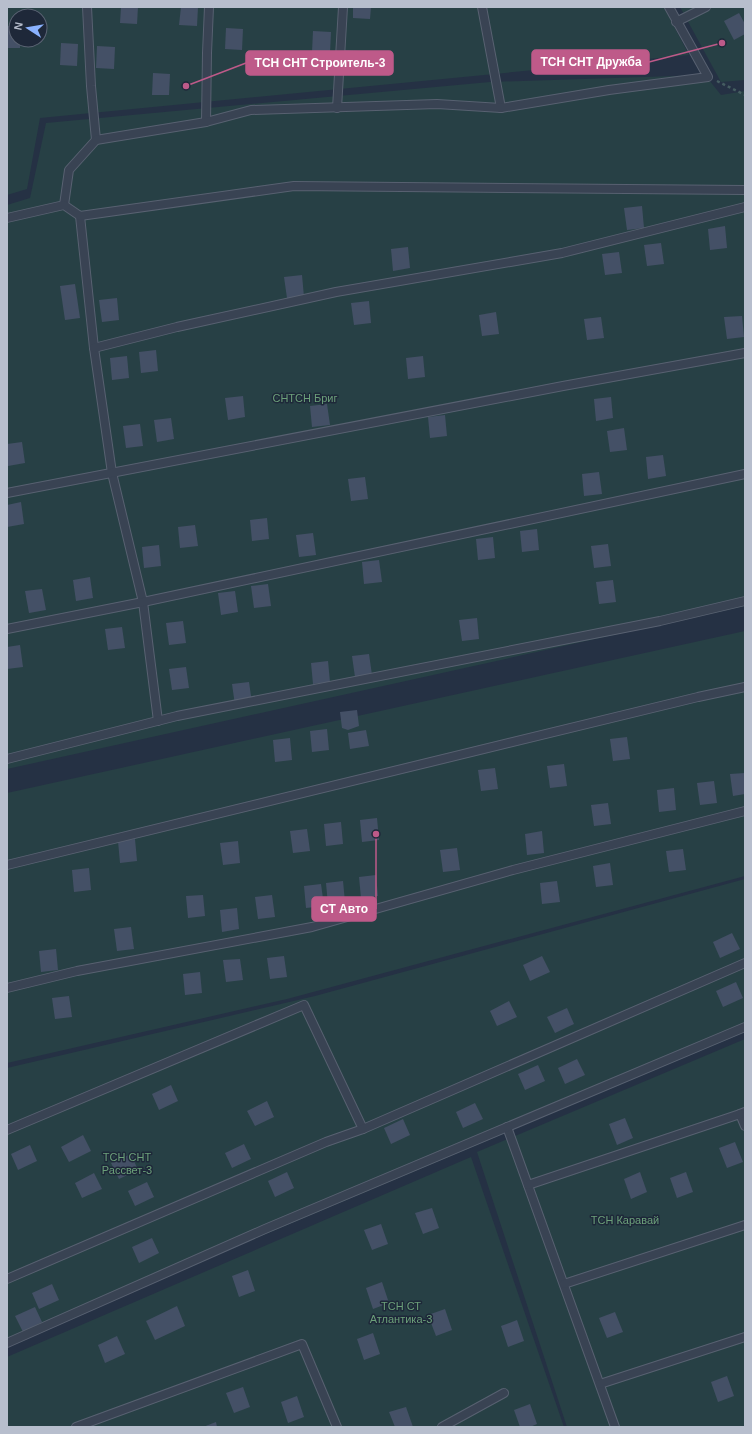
<svg xmlns="http://www.w3.org/2000/svg" width="752" height="1434" font-family="Arial,sans-serif">
  <style>
    .green { fill: #274045; fill-rule: evenodd }
    .building { fill: #445066 }
    .lines { fill: none; stroke-linecap: round; stroke-linejoin: round }
    .lane-casing { stroke: #586171; stroke-width: 10 }
    .path { stroke: #455d61; stroke-width: 2.5; stroke-dasharray: 3 3; stroke-linecap: butt }
    .lane { stroke: #394353; stroke-width: 8 }
    .labels { text-anchor: middle; dominant-baseline: central; stroke-width: 3; stroke-linejoin: round; paint-order: stroke }
    .park-label { font-size: 11px; fill: #6ca07a; stroke: #1e2839 }
    .leader { fill: none; stroke: #be5a89; stroke-width: 1.5 }
    .callout-dot { fill: #be5a89; stroke: #1e2839; stroke-width: 1.5 }
    .callout { fill: #be5a89; stroke: #be5a89; stroke-width: 1.5 }
    .callout-label { font-size: 12px; text-anchor: middle; font-weight: bold; fill: #fff }
  </style>
  <rect width="100%" height="100%" fill="#253144"/>
  <g class="green">
    <path d="M 7,7 L 664,7 L 689,55 L 40,118 L 27,189 L 7,195 ZM 16,16 L 40,16 L 40,40 L 16,40 Z"/>
    <polygon points="680,7 745,7 745,80 721,82"/>
    <polygon points="705,75 721,95 745,91 745,606 7,769 7,205 30,198 46,123 490,82"/>
    <polygon points="745,631 745,876 287,999 7,1063 7,793"/>
    <polygon points="745,879 745,1032 7,1343 7,1068 315,996"/>
    <polygon points="745,1039 745,1427 567,1427 477,1152"/>
    <polygon points="471,1157 564,1427 7,1427 7,1357"/>
  </g>
  <g class="building">
    <polygon points="121,7 138,7 137,24 120,23"/>
    <polygon points="181,7 198,7 197,26 179,25"/>
    <polygon points="353,7 371,7 370,19 353,18"/>
    <polygon points="739,13 745,24 745,34 734,40 724,21"/>
    <polygon points="7,26 16,26 16,40 20,40 20,48 7,48"/>
    <polygon points="226,28 243,29 242,50 225,49"/>
    <polygon points="313,31 331,32 330,53 312,52"/>
    <polygon points="61,43 78,44 77,66 60,65"/>
    <polygon points="97,46 115,47 114,69 96,68"/>
    <polygon points="344,50 361,51 360,72 343,72"/>
    <polygon points="153,73 170,74 169,95 152,95"/>
    <polygon points="642,206 644,228 627,230 624,208"/>
    <polygon points="725,226 727,248 710,250 708,229"/>
    <polygon points="661,243 664,264 647,266 644,245"/>
    <polygon points="408,247 410,268 393,271 391,249"/>
    <polygon points="619,252 622,273 605,275 602,254"/>
    <polygon points="302,275 304,297 287,298 284,277"/>
    <polygon points="75,284 80,318 65,320 60,286"/>
    <polygon points="117,298 119,320 102,322 99,300"/>
    <polygon points="369,301 371,323 354,325 351,303"/>
    <polygon points="496,312 499,334 482,336 479,315"/>
    <polygon points="742,316 744,337 727,339 724,317"/>
    <polygon points="601,317 604,338 587,340 584,319"/>
    <polygon points="156,350 158,371 141,373 139,352"/>
    <polygon points="127,356 129,378 112,380 110,358"/>
    <polygon points="423,356 425,377 408,379 406,358"/>
    <polygon points="243,396 245,417 228,420 225,398"/>
    <polygon points="611,397 613,418 596,421 594,399"/>
    <polygon points="327,404 330,425 312,427 310,406"/>
    <polygon points="445,415 447,436 430,438 428,417"/>
    <polygon points="171,418 174,439 157,442 154,420"/>
    <polygon points="140,424 143,446 126,448 123,426"/>
    <polygon points="624,428 627,450 610,452 607,431"/>
    <polygon points="22,442 25,463 8,466 7,444"/>
    <polygon points="663,455 666,476 648,479 646,457"/>
    <polygon points="599,472 602,494 584,496 582,474"/>
    <polygon points="365,477 368,499 351,501 348,479"/>
    <polygon points="21,502 24,524 7,527 7,505"/>
    <polygon points="267,518 269,539 252,541 250,520"/>
    <polygon points="195,525 198,546 180,548 178,527"/>
    <polygon points="537,529 539,550 522,552 520,531"/>
    <polygon points="313,533 316,555 299,557 296,535"/>
    <polygon points="493,537 495,558 478,560 476,539"/>
    <polygon points="608,544 611,566 594,568 591,546"/>
    <polygon points="159,545 161,566 144,568 142,547"/>
    <polygon points="379,560 382,582 364,584 362,562"/>
    <polygon points="90,577 93,598 76,601 73,580"/>
    <polygon points="613,580 616,602 599,604 596,582"/>
    <polygon points="268,584 271,606 254,608 251,586"/>
    <polygon points="42,589 46,610 29,613 25,591"/>
    <polygon points="235,591 238,612 221,615 218,593"/>
    <polygon points="477,618 479,639 462,641 459,620"/>
    <polygon points="183,621 186,643 169,645 166,623"/>
    <polygon points="122,627 125,648 108,650 105,629"/>
    <polygon points="20,645 23,667 7,669 7,647"/>
    <polygon points="369,654 372,675 355,677 352,656"/>
    <polygon points="328,661 330,682 313,684 311,663"/>
    <polygon points="186,667 189,688 172,690 169,669"/>
    <polygon points="249,682 252,703 235,705 232,684"/>
    <polygon points="357,710 359,726 348,730 342,728 340,712"/>
    <polygon points="327,729 329,750 312,752 310,731"/>
    <polygon points="366,730 369,746 350,749 348,733"/>
    <polygon points="627,737 630,759 613,761 610,739"/>
    <polygon points="290,738 292,760 275,762 273,740"/>
    <polygon points="564,764 567,786 550,788 547,766"/>
    <polygon points="495,768 498,789 481,791 478,770"/>
    <polygon points="745,773 745,794 733,796 730,774"/>
    <polygon points="714,781 717,803 700,805 697,783"/>
    <polygon points="674,788 676,810 659,812 657,790"/>
    <polygon points="608,803 611,824 594,826 591,805"/>
    <polygon points="377,818 379,840 362,842 360,820"/>
    <polygon points="341,822 343,844 326,846 324,824"/>
    <polygon points="307,829 310,851 293,853 290,831"/>
    <polygon points="542,831 544,853 527,855 525,834"/>
    <polygon points="135,839 137,861 120,863 118,841"/>
    <polygon points="238,841 240,863 223,865 220,843"/>
    <polygon points="457,848 460,870 443,872 440,850"/>
    <polygon points="683,849 686,870 669,872 666,851"/>
    <polygon points="610,863 613,885 596,887 593,866"/>
    <polygon points="89,868 91,890 74,892 72,870"/>
    <polygon points="376,875 378,896 361,898 359,877"/>
    <polygon points="343,881 345,902 328,905 326,883"/>
    <polygon points="557,881 560,902 542,904 540,883"/>
    <polygon points="321,884 324,906 306,908 304,886"/>
    <polygon points="203,895 205,916 188,918 186,896"/>
    <polygon points="272,895 275,917 258,919 255,897"/>
    <polygon points="237,908 239,929 222,932 220,910"/>
    <polygon points="131,927 134,949 117,951 114,929"/>
    <polygon points="732,933 740,949 720,958 713,942"/>
    <polygon points="56,949 58,970 41,972 39,951"/>
    <polygon points="284,956 287,977 270,979 267,958"/>
    <polygon points="542,956 550,972 530,981 523,965"/>
    <polygon points="240,959 243,980 226,982 223,960"/>
    <polygon points="200,972 202,993 185,995 183,974"/>
    <polygon points="736,982 743,998 723,1007 716,991"/>
    <polygon points="69,996 72,1017 55,1019 52,998"/>
    <polygon points="509,1001 517,1017 497,1026 490,1011"/>
    <polygon points="567,1008 574,1024 555,1033 547,1017"/>
    <polygon points="577,1059 585,1075 565,1084 558,1068"/>
    <polygon points="538,1065 545,1081 525,1090 518,1074"/>
    <polygon points="171,1085 178,1101 159,1110 152,1094"/>
    <polygon points="267,1101 274,1117 255,1126 247,1111"/>
    <polygon points="475,1103 483,1119 463,1128 456,1112"/>
    <polygon points="625,1118 633,1138 617,1145 609,1124"/>
    <polygon points="403,1119 410,1135 391,1144 384,1128"/>
    <polygon points="83,1135 91,1151 69,1162 61,1147"/>
    <polygon points="735,1142 743,1162 727,1168 719,1148"/>
    <polygon points="244,1144 251,1159 232,1168 225,1153"/>
    <polygon points="30,1145 37,1161 18,1170 11,1154"/>
    <polygon points="131,1154 138,1170 119,1179 111,1163"/>
    <polygon points="287,1172 294,1188 275,1197 268,1181"/>
    <polygon points="640,1172 647,1192 631,1199 624,1179"/>
    <polygon points="686,1172 693,1192 677,1198 670,1178"/>
    <polygon points="94,1173 102,1189 82,1198 75,1183"/>
    <polygon points="147,1182 154,1197 135,1206 128,1191"/>
    <polygon points="432,1208 439,1228 423,1234 415,1213"/>
    <polygon points="381,1224 388,1244 372,1250 364,1230"/>
    <polygon points="152,1238 159,1253 139,1263 132,1247"/>
    <polygon points="248,1270 255,1291 239,1297 232,1276"/>
    <polygon points="382,1282 389,1303 373,1309 366,1288"/>
    <polygon points="52,1284 59,1300 39,1309 32,1293"/>
    <polygon points="177,1306 185,1326 155,1340 146,1321"/>
    <polygon points="35,1307 42,1322 23,1332 15,1316"/>
    <polygon points="445,1309 452,1330 436,1336 428,1315"/>
    <polygon points="615,1312 623,1332 607,1338 599,1318"/>
    <polygon points="517,1320 524,1341 508,1347 501,1326"/>
    <polygon points="373,1333 380,1354 364,1360 357,1339"/>
    <polygon points="117,1336 125,1354 105,1363 98,1345"/>
    <polygon points="727,1376 734,1396 718,1402 711,1382"/>
    <polygon points="243,1387 250,1407 234,1413 226,1393"/>
    <polygon points="297,1396 304,1417 288,1423 281,1402"/>
    <polygon points="530,1404 537,1424 530,1427 520,1427 514,1410"/>
    <polygon points="406,1407 413,1427 395,1427 389,1412"/>
    <polygon points="216,1422 217,1427 203,1427"/>
  </g>
  <g class="lines">
    <g class="lane-casing">
      <g id="lane">
        <polyline points="87,7 91,86 96,140"/>
        <polyline points="482,7 501,108"/>
        <polyline points="676,22 706,7"/>
        <polyline points="337,108 343,7"/>
        <polyline points="206,122 207,53 209,7"/>
        <polyline points="64,205 69,170 96,140 206,122 251,110 437,104 501,108 609,90 708,77 669,7"/>
        <polyline points="80,216 94,348 112,473 143,602 158,721"/>
        <polyline points="7,218 64,205 80,216 294,186 745,190"/>
        <polyline points="94,348 177,327 336,292 562,253 745,207"/>
        <polyline points="7,493 563,386 745,353"/>
        <polyline points="7,629 143,602 745,474"/>
        <polyline points="7,759 177,716 660,621 745,601"/>
        <polyline points="7,865 698,697 745,687"/>
        <polyline points="7,988 77,971 312,927 513,870 745,811"/>
        <polyline points="745,1112 740,1114 745,1126"/>
        <polyline points="507,1127 615,1427"/>
        <polyline points="7,1130 304,1005 363,1129"/>
        <polyline points="528,1185 740,1114"/>
        <polyline points="7,1279 326,1142 363,1129 745,963"/>
        <polyline points="564,1284 745,1225"/>
        <polyline points="7,1343 265,1229 745,1027"/>
        <polyline points="600,1384 745,1337"/>
        <polyline points="76,1427 302,1344 337,1427"/>
        <polyline points="442,1427 504,1393"/>
      </g>
    </g>
    <polyline class="path" points="717,81 745,95"/>
    <use href="#lane" class="lane"/>
  </g>
  <g class="labels">
    <g class="park-label">
      <text x="305" y="398">СНТСН Бриг</text>
      <text x="127" y="1157">ТСН СНТ<tspan x="127" dy="13">Рассвет-3</tspan></text>
      <text x="625" y="1220">ТСН Каравай</text>
      <text x="401" y="1306">ТСН СТ<tspan x="401" dy="13">Атлантика-3</tspan></text>
    </g>
  </g>
  <path class="leader" d="M722 43L649 62M186 86L246 63M376 834L376 909"/>
  <g class="callout-dot">
    <circle cx="722" cy="43" r="4"/>
    <circle cx="186" cy="86" r="4"/>
    <circle cx="376" cy="834" r="4"/>
  </g>
  <g class="callout">
    <rect x="532" y="50" width="117" height="24" rx="4"/>
    <rect x="246" y="51" width="147" height="24" rx="4"/>
    <rect x="312" y="897" width="64" height="24" rx="4"/>
  </g>
  <g class="callout-label">
    <text x="591" y="66">ТСН СНТ Дружба</text>
    <text x="320" y="67">ТСН СНТ Строитель-3</text>
    <text x="344" y="913">СТ Авто</text>
  </g>
  <rect width="752" height="1434" fill="none" stroke="#b7becd" stroke-width="16"/>
  <g transform="translate(28 28) rotate(282)"><circle r="19" fill="#1e2839" stroke="#5b6474"/>
  <path d="M0-3L7 15L0 10L-7 15Z" fill="#8ab2ff"/>
  <text y="-6" font-size="11" font-weight="bold" text-anchor="middle" fill="#b7becd">N</text>
  </g>
</svg>
